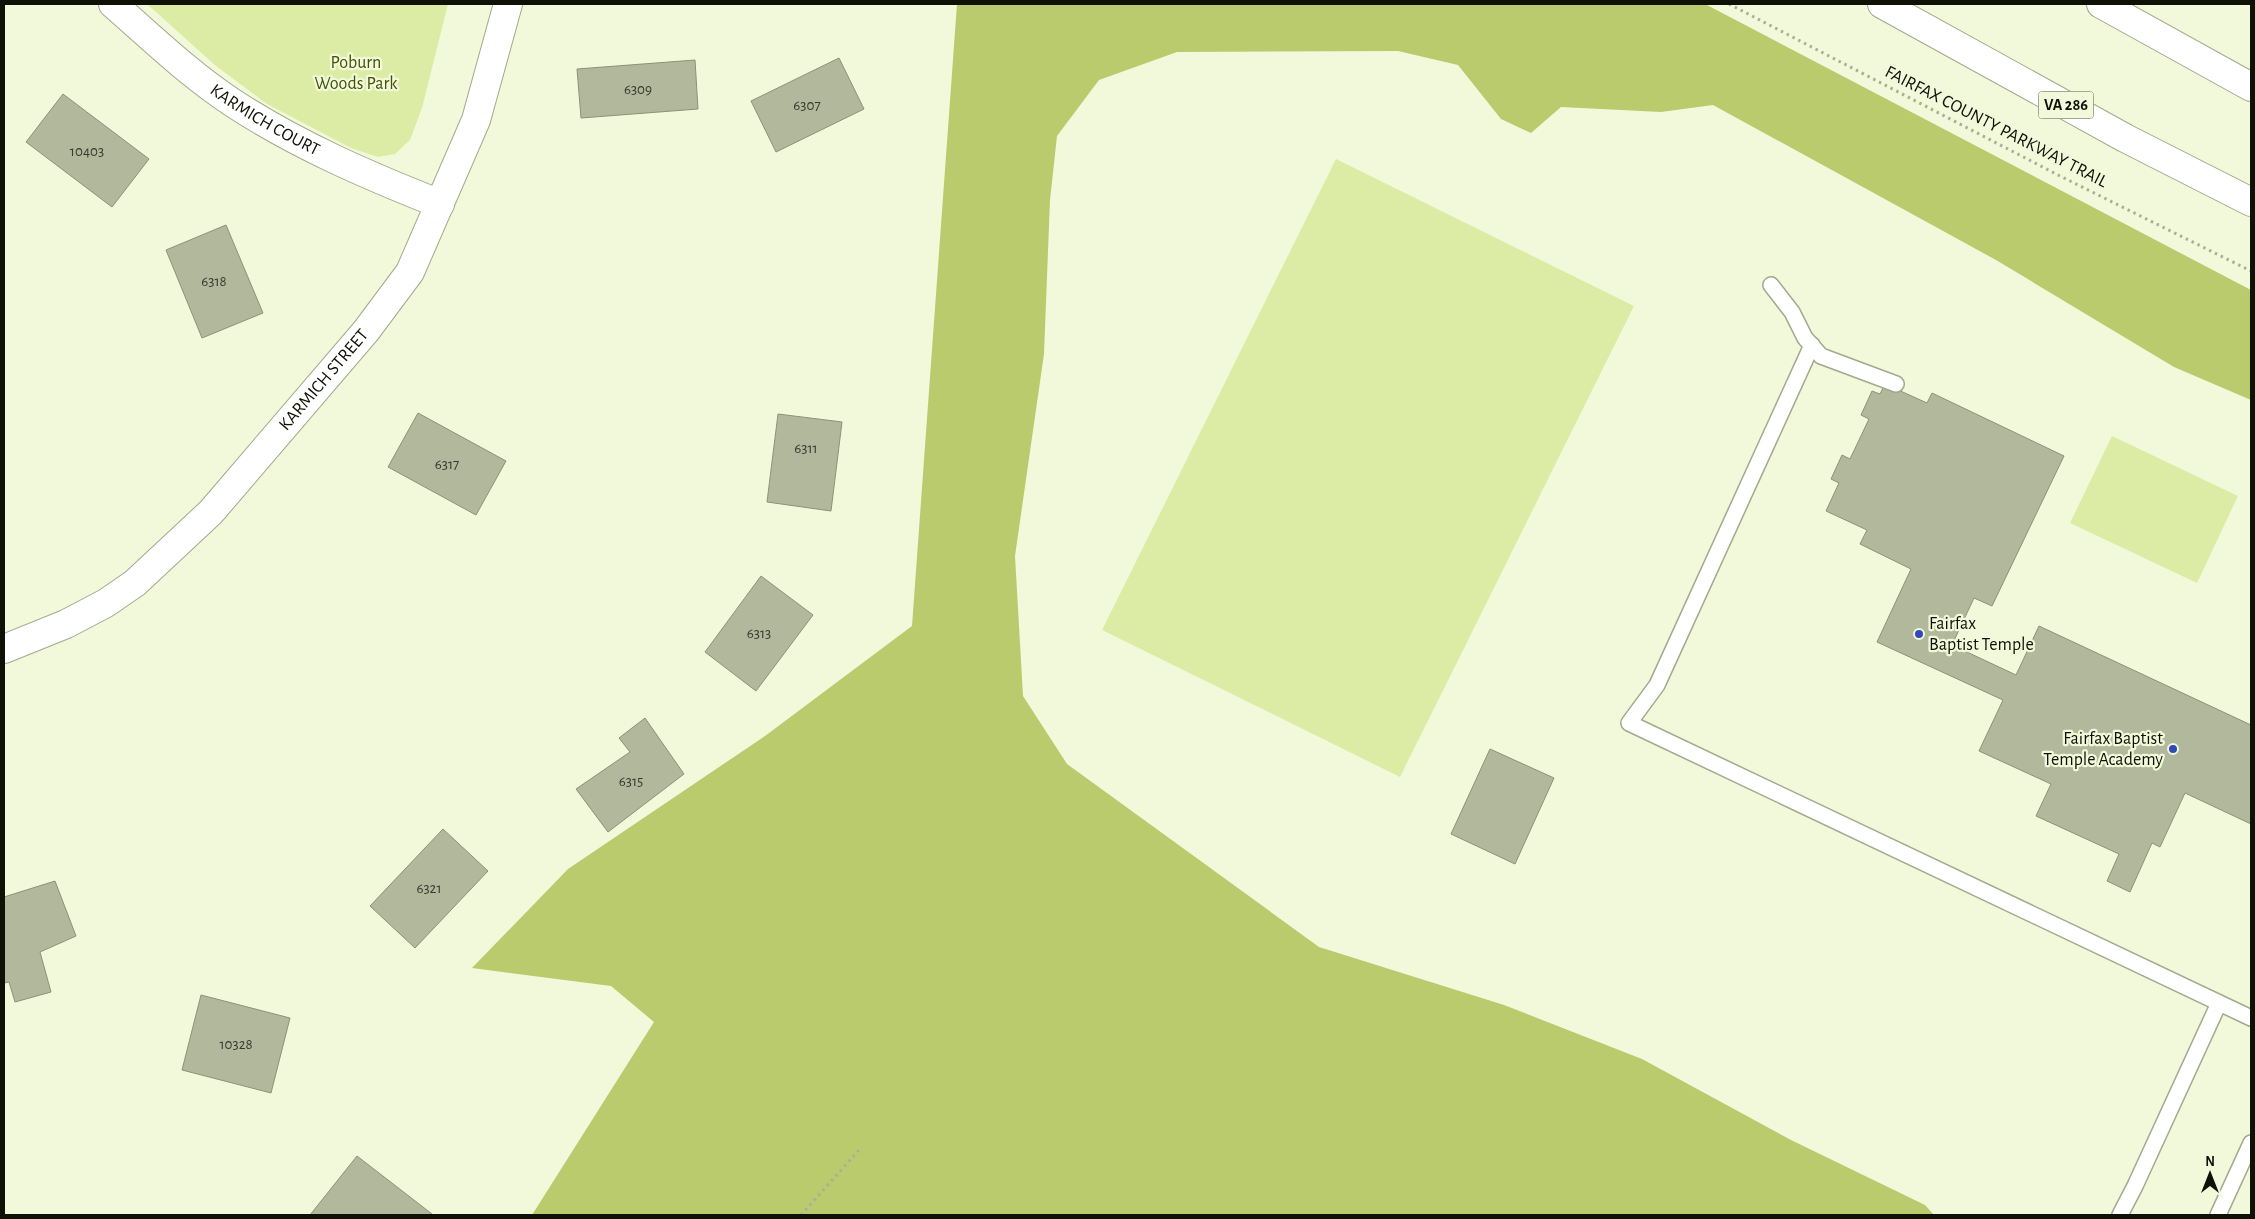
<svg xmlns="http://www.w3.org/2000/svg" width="2255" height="1219" font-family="'Alegreya Sans',sans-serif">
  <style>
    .green { fill: #ddeca5 }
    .forest { fill: #b9cb6d }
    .building { fill: #b1b89b; stroke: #8b9276 }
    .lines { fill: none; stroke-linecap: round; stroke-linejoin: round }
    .service-casing { stroke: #a2a98c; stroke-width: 18 }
    .minor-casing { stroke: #a2a98c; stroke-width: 30 }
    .trunk-casing { stroke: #a2a98c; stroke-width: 30 }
    .path { stroke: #aab097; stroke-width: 3; stroke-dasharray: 2.5 4; stroke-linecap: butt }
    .service { stroke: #fff; stroke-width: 15 }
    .minor { stroke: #fff; stroke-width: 28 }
    .trunk { stroke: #fff; stroke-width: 28 }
    .poi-dot { fill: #2f49ba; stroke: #f1f9da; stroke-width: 2 }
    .labels { text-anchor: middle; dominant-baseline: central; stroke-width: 4.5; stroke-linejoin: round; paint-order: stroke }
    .number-label { font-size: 15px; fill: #383b2c }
    .shield { fill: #f1f9da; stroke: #535746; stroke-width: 1 }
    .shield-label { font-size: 16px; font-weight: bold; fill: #0f1107 }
    .park-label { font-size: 18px; fill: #465007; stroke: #f1f9da }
    .street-label { font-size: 18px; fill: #0f1107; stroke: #f1f9da }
    .poi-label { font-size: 18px; fill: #0f1107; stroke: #f1f9da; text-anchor: start }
  </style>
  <rect width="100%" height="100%" fill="#f1f9da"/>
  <g class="green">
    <polygon points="147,4 448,4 422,108 410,140 395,154 378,157 351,148 267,104 216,66"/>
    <polygon points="1336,159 1634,306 1400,777 1102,630"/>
    <polygon points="2112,436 2238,496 2197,583 2070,523"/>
  </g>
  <polygon class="forest" points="957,4 1705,4 2251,290 2251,400 2174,367 1996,260 1713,105 1661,112 1561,107 1531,133 1501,119 1458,65 1398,51 1177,52 1099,80 1057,136 1050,200 1044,354 1015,556 1023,696 1067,764 1319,947 1504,1005 1642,1059 1791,1140 1925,1205 1934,1215 532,1215 654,1022 611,986 472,968 568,869 765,736 912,626"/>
  <g class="building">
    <polygon points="839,58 864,109 776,152 751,101"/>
    <polygon points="695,60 698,109 581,118 577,69"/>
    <polygon points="63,94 149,159 112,207 26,142"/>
    <polygon points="226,225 263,313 202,338 166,250"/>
    <polygon points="1885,384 1927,403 1932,393 2064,456 1992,606 1974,598 1952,645 2016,675 2039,626 2251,725 2251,824 2185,793 2160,847 2152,843 2130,892 2107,881 2119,854 2036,816 2051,784 1979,751 2003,700 1877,642 1911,569 1860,544 1867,530 1826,511 1839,483 1831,479 1842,455 1850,459 1869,419 1861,415 1872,391 1880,394"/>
    <polygon points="418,413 506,461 476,515 388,467"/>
    <polygon points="778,414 842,422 831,511 767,502"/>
    <polygon points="761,576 813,615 756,691 705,652"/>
    <polygon points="645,718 684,774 608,832 576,789 630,752 619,738"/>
    <polygon points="1490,749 1554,778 1515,864 1451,834"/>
    <polygon points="443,829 488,871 415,948 370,906"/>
    <polygon points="55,881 76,936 40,952 51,992 15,1002 9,982 4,983 4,897"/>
    <polygon points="201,995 290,1018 271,1093 182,1070"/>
    <polygon points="357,1156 432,1214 432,1215 310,1215"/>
  </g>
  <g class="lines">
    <g class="service-casing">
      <g id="service">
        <polyline points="1771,285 1792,312 1805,338 1821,356 1896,384"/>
        <polyline points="1812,345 1657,685 1629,723 2251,1018"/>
        <polyline points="2120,1215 2135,1186 2219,1003"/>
        <polyline points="2218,1215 2251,1143"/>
      </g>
    </g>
    <g class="minor-casing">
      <g id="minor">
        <path id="s1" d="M 113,4 C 152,38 189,74 233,103 C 297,145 369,176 440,204"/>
        <path id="s2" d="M 4,649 L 66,624 L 106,603 L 135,583 L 211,512 L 366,331 L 410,272 L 476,120 L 508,4"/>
      </g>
    </g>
    <g class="trunk-casing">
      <g id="trunk">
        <polyline points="1882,4 2125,138 2251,202"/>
        <polyline points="2101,4 2251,87"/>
      </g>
    </g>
    <g class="path">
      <polyline points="1729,4 2058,175 2251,271"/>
      <polyline points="801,1215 861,1148"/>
    </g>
    <use href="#service" class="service"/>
    <use href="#minor" class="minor"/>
    <use href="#trunk" class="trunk"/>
  </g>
  <g class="poi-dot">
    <circle cx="1919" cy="634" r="5"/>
    <circle cx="2173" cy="749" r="5"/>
  </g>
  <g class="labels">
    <g class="number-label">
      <text x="638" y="89">6309</text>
      <text x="807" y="105">6307</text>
      <text x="87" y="151">10403</text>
      <text x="214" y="281">6318</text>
      <text x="806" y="448">6311</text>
      <text x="447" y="464">6317</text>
      <text x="759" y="633">6313</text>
      <text x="631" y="781">6315</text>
      <text x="429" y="888">6321</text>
      <text x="236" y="1044">10328</text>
    </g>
    <rect class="shield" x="2038.5" y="91.5" width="55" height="27" rx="4"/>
    <g class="shield-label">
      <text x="2066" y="105">VA 286</text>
    </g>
    <g class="park-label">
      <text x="356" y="63">Poburn<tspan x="356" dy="21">Woods Park</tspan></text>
    </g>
    <g class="street-label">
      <text stroke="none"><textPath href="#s1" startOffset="192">KARMICH COURT</textPath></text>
      <text transform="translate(1996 127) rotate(27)">FAIRFAX COUNTY PARKWAY TRAIL</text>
      <text stroke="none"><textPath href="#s2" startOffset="425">KARMICH STREET</textPath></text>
    </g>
    <g class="poi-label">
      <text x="1929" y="624">Fairfax<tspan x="1929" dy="21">Baptist Temple</tspan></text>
      <text x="2163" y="739" text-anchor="end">Fairfax Baptist<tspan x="2163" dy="21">Temple Academy</tspan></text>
    </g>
  </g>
  <rect width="2255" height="1219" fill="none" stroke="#0f1107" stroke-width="10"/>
  <g transform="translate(2210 1174)" stroke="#f1f9da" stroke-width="4" paint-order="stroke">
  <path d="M0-4L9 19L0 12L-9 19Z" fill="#0f1107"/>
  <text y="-8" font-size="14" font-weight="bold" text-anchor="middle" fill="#0f1107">N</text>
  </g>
</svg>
